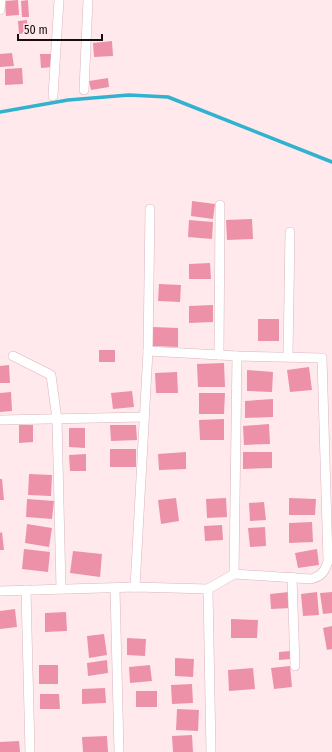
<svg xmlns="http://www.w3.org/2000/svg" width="332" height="752" font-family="'Fira Sans Condensed',sans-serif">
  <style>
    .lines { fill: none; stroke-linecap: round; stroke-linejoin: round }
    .stream { stroke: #31b2ce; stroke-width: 3.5 }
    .building { fill: #ed91a8 }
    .minor-casing { stroke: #d9b6be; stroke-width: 10 }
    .minor { stroke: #fff; stroke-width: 9 }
  </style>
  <rect width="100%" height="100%" fill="#ffe9ed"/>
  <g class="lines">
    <polyline class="stream" points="0,112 68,100 129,95 168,97 332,162"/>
  </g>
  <g class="building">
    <polygon points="18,0 19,15 6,16 5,1"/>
    <polygon points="28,0 29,17 22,17 21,1"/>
    <polygon points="27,20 28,33 19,34 18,21"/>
    <polygon points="112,41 113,56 94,57 93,43"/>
    <polygon points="12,53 14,66 0,67 0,54"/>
    <polygon points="40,54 52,54 52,67 41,68"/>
    <polygon points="22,68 23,84 5,85 5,69"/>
    <polygon points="108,78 109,87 91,90 89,81"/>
    <polygon points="192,201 215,204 213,219 191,216"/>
    <polygon points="252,219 253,239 227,240 226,220"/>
    <polygon points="189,220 213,222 212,239 188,237"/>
    <polygon points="210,263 211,279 189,279 189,264"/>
    <polygon points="159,284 181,285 180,302 158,301"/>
    <polygon points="213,305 213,322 189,323 189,306"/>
    <rect x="258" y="319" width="21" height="22"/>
    <polygon points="153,327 178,328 178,347 152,346"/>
    <rect x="99" y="350" width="16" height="12"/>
    <polygon points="224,363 225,387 198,387 197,364"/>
    <polygon points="9,365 10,383 0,383 0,366"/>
    <polygon points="309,367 312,390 290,392 287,370"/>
    <polygon points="247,370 273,372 272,392 247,391"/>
    <polygon points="177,372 178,393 156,393 155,373"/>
    <polygon points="132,391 134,407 113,409 111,393"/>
    <polygon points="11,392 12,411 0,412 0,393"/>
    <polygon points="199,393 225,393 224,414 199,414"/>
    <polygon points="273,399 273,417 245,418 245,401"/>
    <polygon points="224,419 224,440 200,440 199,420"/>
    <polygon points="269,424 270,444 244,445 243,426"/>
    <polygon points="19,425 33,425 33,442 19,443"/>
    <polygon points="110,425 136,425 137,440 111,441"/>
    <polygon points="69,428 85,428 85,448 69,447"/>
    <rect x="110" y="449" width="26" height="18"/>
    <polygon points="186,452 186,469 159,470 158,454"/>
    <polygon points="243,452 272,452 272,468 243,469"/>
    <polygon points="86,454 86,471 70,471 69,455"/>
    <polygon points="29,474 52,475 51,496 28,495"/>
    <polygon points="0,479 2,479 4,500 0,500"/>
    <polygon points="176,498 179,521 161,524 158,500"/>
    <polygon points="226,498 227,517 207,518 206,499"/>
    <polygon points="289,498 316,499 315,515 289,515"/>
    <polygon points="27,499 54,501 52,519 26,517"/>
    <polygon points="264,502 266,520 250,521 249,503"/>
    <polygon points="312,522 313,542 289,543 289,523"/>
    <polygon points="27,524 52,528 49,547 25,543"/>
    <polygon points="222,525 223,540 205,541 204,526"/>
    <polygon points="265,527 266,546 250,547 248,528"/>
    <polygon points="2,532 4,550 0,550 0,533"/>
    <polygon points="24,549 50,552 48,572 22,569"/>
    <polygon points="317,549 319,565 298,568 295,553"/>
    <polygon points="73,551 102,554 100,577 70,573"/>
    <polygon points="289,592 291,608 271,609 270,594"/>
    <polygon points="317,592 319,615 303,616 301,594"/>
    <polygon points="332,592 332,613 323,614 320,593"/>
    <polygon points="15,609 17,627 0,629 0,611"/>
    <polygon points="66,612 67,631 45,632 45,613"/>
    <polygon points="231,619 258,620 257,638 231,638"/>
    <polygon points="332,626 332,649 327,650 323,628"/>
    <polygon points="104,634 107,655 89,658 87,636"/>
    <polygon points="127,638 146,639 145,656 127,655"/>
    <polygon points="290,651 291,659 279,660 279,652"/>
    <polygon points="175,658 194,659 193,677 175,676"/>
    <polygon points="107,660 108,673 88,676 87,663"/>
    <rect x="39" y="665" width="19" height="19"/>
    <polygon points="150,665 152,681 130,683 129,667"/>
    <polygon points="290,666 292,687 274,689 271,668"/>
    <polygon points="253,668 255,689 229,691 228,670"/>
    <polygon points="192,684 193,703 172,704 171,685"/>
    <polygon points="105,688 106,703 82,704 82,689"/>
    <rect x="136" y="691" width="21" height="16"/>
    <polygon points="40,694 59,694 60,709 40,709"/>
    <polygon points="177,709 199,710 198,731 176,730"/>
    <polygon points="192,735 193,752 173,752 172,736"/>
    <polygon points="107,736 108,752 83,752 82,737"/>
    <polygon points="19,741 20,752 0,752 0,742"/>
  </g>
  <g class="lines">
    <g class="minor-casing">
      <g id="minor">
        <polyline points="0,10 1,0"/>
        <polyline points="84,90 88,0"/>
        <polyline points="53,96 59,0"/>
        <path d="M 148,351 L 237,356 L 322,358 L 328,561 C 325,571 322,576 311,579 L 234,574"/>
        <polyline points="219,355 220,205"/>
        <polyline points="13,356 51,375 57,419 61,589"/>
        <polyline points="288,356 290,232"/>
        <polyline points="0,420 144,417"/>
        <polyline points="292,577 295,666"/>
        <polyline points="135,587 148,351 150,209"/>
        <polyline points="115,588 119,752"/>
        <polyline points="208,589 234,574 237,356"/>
        <polyline points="26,590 30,752"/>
        <polyline points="0,591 135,587 208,589 211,752"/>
      </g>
    </g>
    <use href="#minor" class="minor"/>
  </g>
  <path d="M18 34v6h84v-6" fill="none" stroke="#180d10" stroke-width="2"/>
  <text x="24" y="34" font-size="12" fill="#180d10" stroke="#ffe9ed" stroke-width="3" paint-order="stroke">50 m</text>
</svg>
